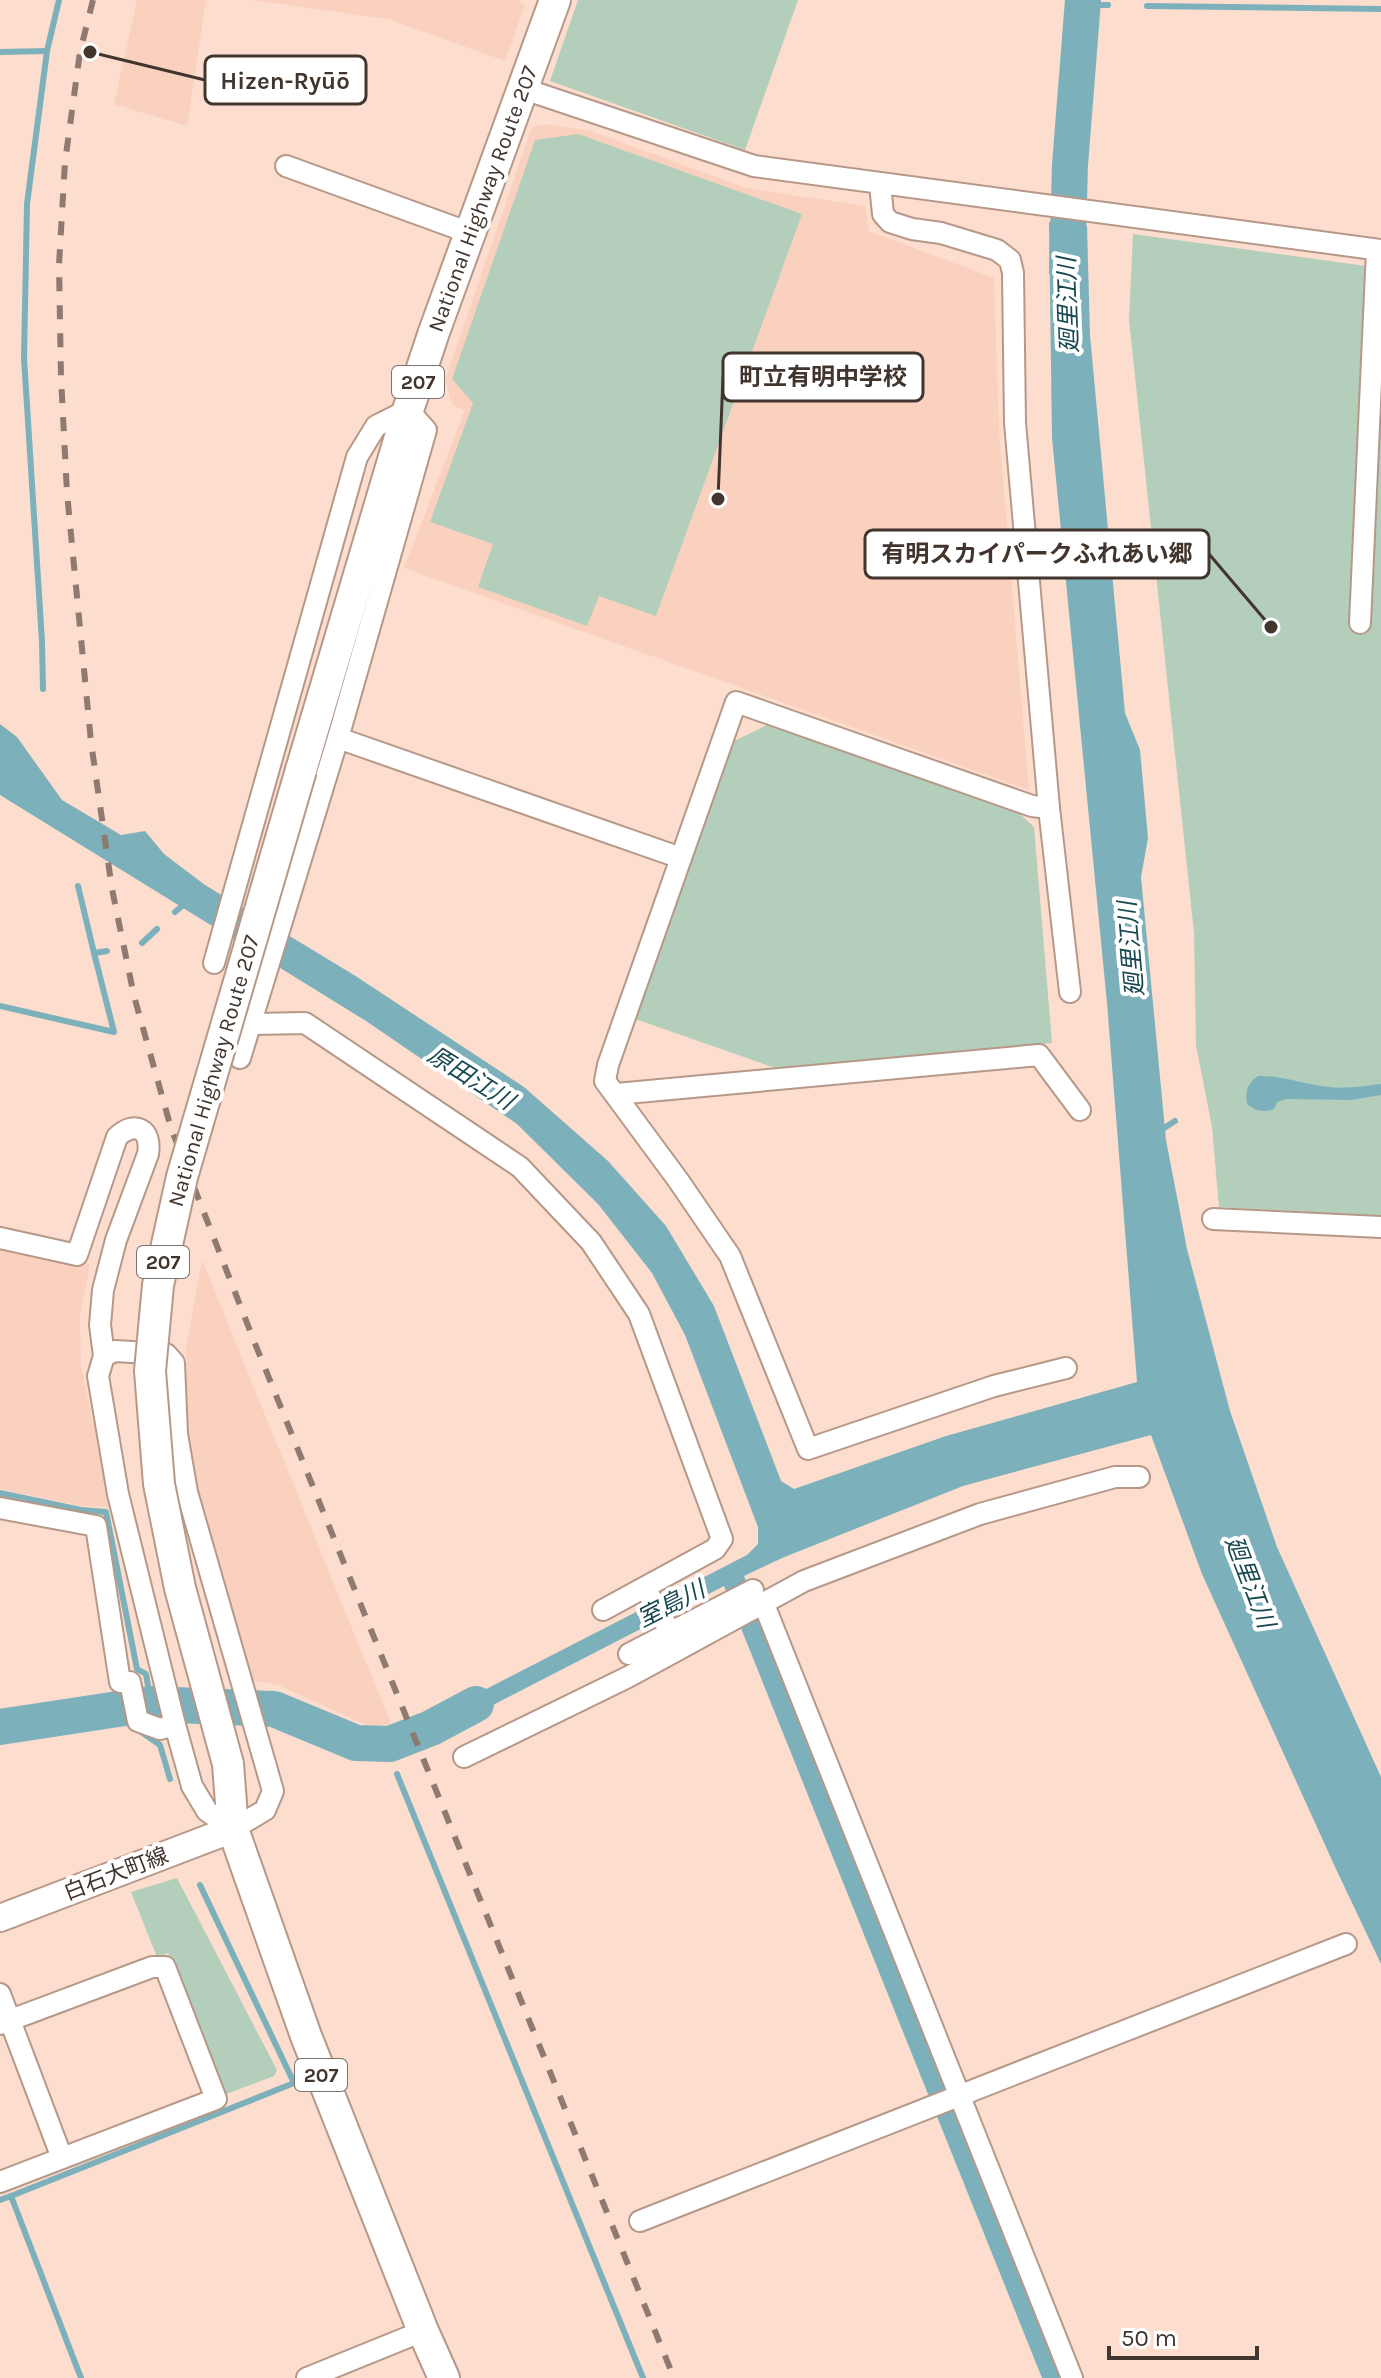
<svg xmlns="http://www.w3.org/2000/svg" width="1381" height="2378" font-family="Karla,'Noto Sans JP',sans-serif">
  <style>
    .built { fill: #f9d1be }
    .green { fill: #b4cebc }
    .water { fill: #7cb1bc }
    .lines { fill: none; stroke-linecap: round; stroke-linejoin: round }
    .stream { stroke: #7cb1bc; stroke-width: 6 }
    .river { stroke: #7cb1bc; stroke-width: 36 }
    .minor-casing { stroke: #b69889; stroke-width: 24 }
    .major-casing { stroke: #b69889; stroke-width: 30 }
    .highway-casing { stroke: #b69889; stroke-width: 34 }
    .minor { stroke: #fff; stroke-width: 20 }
    .major { stroke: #fff; stroke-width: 26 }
    .highway { stroke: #fff; stroke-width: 30 }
    .rail { stroke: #8e7a6f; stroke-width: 6; stroke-dasharray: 14 14; stroke-linecap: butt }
    .highway-bridge-casing { stroke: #b69889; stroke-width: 34; stroke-linecap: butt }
    .highway-bridge { stroke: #fff; stroke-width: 30 }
    .labels { text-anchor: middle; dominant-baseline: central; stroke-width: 8; stroke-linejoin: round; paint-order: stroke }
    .shield { fill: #fff; stroke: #7a726d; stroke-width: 2 }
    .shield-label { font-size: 20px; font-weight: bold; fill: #41352e }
    .street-label { font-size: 22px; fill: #41352e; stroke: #fff }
    .water-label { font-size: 24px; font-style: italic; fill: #184850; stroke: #fff }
    .leader { fill: none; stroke: #41352e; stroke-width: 3 }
    .callout-dot { fill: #41352e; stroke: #fff; stroke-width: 3 }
    .callout { fill: #fff; stroke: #41352e; stroke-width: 3 }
    .callout-label { font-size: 24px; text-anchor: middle; font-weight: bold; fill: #41352e }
  </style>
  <rect width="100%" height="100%" fill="#fdddcd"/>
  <g class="built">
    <polygon points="137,0 206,0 187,126 114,104"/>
    <polygon points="252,0 520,0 519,3 525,5 505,61 388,19"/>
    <polygon points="543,124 588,130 746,188 865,206 869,231 994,278 999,430 1029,790 404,568 465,410 452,405 445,380 532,127"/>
    <polygon points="0,1245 90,1264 80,1317 81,1367 112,1507 82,1506 0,1489"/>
    <polygon points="202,1260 391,1724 371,1727 278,1685 250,1680 197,1500 188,1433 186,1348"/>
  </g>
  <g class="green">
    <polygon points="578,0 798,0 745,150 550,81"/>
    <polygon points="578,134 802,214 656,616 599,596 587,626 478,587 493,544 430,522 473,403 452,379 535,140"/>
    <polygon points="1133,234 1381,268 1381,1216 1219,1207 1212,1127 1196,1045 1194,933 1129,320"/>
    <polygon points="769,724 1018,812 1034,827 1052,1043 778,1069 635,1019 734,741"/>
    <polygon points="177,1878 277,2070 274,2076 224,2095 168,1953 157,1957 131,1892"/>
  </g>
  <g class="water">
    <polygon points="1049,222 1087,226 1090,335 1125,713 1140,750 1148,838 1141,877 1166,1140 1187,1249 1230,1411 1277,1547 1381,1777 1381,1964 1336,1869 1202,1574 1151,1435 963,1486 782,1558 744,1576 1064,2378 1042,2378 724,1586 435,1735 428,1719 747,1555 758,1544 758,1527 685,1335 652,1273 598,1204 517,1124 366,1021 0,795 0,724 17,737 62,800 121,835 145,831 164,854 205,885 354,975 524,1087 608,1161 666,1226 714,1306 781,1481 794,1489 946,1436 1137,1382 1107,1003 1052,438"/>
    <path d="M 1258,1076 C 1281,1075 1305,1085 1329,1087 C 1346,1089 1364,1086 1381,1084 L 1381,1095 L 1351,1100 L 1286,1099 L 1277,1102 L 1274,1109 C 1263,1113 1256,1111 1247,1104 C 1245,1091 1247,1084 1258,1076 Z"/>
  </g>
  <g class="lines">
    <g class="stream">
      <polyline points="1083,5 1108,5"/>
      <polyline points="1147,6 1381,9"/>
      <polyline points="0,52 47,51"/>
      <polyline points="43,689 42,642 24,358 27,204 47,51 59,0"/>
      <polyline points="78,886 94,953"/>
      <polyline points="175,912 188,901"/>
      <polyline points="142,943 157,929"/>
      <polyline points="0,1006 114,1032 94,953 107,951"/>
      <polyline points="1161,1130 1175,1121"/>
      <polyline points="0,1493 81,1510 106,1512 137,1669 146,1674 151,1704"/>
      <polyline points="140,1731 160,1745 170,1779"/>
      <polyline points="397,1774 643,2378"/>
      <polyline points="11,2196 294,2083 200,1885"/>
      <polyline points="0,2200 11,2196 81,2378"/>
    </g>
    <g class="river">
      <polyline points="1067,270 1070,165 1083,0"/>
      <polyline points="0,1727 151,1704 274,1709 356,1743 390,1744 431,1728 476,1704"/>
    </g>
    <g class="minor-casing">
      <g id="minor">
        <polyline points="524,89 754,166 1381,250"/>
        <polyline points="286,166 470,233"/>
        <polyline points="880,184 883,214 890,222 912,229 941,233 997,250 1010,260 1013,273 1015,423 1049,808 1070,992"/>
        <polyline points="1360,623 1377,250"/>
        <polyline points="681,858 736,702 1032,806 1049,808"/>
        <polyline points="214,963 357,457 376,426 408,410 426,430 338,738 681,858 608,1065 605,1081 678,1180 730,1256 808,1449 994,1386 1066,1368"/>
        <polyline points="250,1024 305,1023 520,1167 591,1242 639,1314 722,1539 715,1549 603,1610"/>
        <polyline points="240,1058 338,738"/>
        <polyline points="616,1094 1039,1055 1080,1110"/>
        <polyline points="1213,1219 1381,1227"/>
        <path d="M 0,1238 L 77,1255 L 117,1137 C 135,1120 152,1129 148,1154 L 116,1240 L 103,1290 L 100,1325 L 104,1356 L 98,1376 L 118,1494 L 175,1725 L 192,1786 L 207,1811 L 233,1829 L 265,1810 L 273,1791 L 187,1492 L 177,1434 L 174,1363 L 166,1354 L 115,1351 L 104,1356"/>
        <polyline points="0,1508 96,1526 120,1682 130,1682 138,1721 160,1729 175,1725"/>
        <polyline points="645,1588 671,1633"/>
        <polyline points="763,1602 1072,2378"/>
        <polyline points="629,1654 753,1590"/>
        <polyline points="464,1757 628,1677 804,1581 980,1514 1115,1477 1139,1477"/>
        <polyline points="0,1994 62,2158"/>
        <polyline points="0,2024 152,1967 165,1967 216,2099 0,2182"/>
        <polyline points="640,2221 1346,1944"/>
        <polyline points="307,2378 423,2331"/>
      </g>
    </g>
    <g class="major-casing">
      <polyline id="major" points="0,1918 233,1829"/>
    </g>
    <g class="highway-casing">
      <g id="highway">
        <polyline points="301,770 408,410 434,332 555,0"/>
        <polyline points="228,1764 233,1829 306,2036 423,2331 444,2378"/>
      </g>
    </g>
    <use href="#minor" class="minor"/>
    <use href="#major" class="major"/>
    <use href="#highway" class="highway"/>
    <polyline class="rail" points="93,0 80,52 65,162 59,265 61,377 67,493 91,742 112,889 134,996 171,1128 254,1341 674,2378"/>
    <g class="highway-bridge-casing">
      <polyline id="highway-bridge" points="228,1764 180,1588 159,1484 150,1371 158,1285 182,1177 301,770"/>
    </g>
    <use href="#highway-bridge" class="highway-bridge"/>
  </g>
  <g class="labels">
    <g class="shield">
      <rect x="392" y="366" width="52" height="32" rx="6"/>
      <rect x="137" y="1246" width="52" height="32" rx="6"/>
      <rect x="295" y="2059" width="52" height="32" rx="6"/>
    </g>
    <g class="shield-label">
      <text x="418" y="382">207</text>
      <text x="163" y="1262">207</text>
      <text x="321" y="2075">207</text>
    </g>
    <g class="street-label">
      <text transform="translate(483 199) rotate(-70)">National Highway Route 207</text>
      <text transform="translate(214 1071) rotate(-74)">National Highway Route 207</text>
      <text transform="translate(116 1874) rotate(-21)">白石大町線</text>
    </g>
    <g class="water-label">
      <text transform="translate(1068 305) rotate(-92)">廻里江川</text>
      <text transform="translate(1131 949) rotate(-95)">廻里江川</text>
      <text transform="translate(471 1078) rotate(32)">原田江川</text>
      <text transform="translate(1250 1582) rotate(69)">廻里江川</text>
      <text transform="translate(671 1604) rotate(-27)">室島川</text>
    </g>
  </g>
  <path class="leader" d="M90 52L205 80M718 499L723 377M1271 627L1209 554"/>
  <g class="callout-dot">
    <circle cx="90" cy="52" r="8"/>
    <circle cx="718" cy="499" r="8"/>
    <circle cx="1271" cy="627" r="8"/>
  </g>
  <g class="callout">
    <rect x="205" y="56" width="161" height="48" rx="8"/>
    <rect x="723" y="353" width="200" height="48" rx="8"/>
    <rect x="865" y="530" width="344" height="48" rx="8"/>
  </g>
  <g class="callout-label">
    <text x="285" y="89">Hizen-Ryūō</text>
    <text x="823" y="385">町立有明中学校</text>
    <text x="1037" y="562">有明スカイパークふれあい郷</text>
  </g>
  <path d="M1109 2346v12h148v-12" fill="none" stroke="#41352e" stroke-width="4"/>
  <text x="1121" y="2346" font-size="24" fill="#41352e" stroke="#ffffff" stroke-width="6" paint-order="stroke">50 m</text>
</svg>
